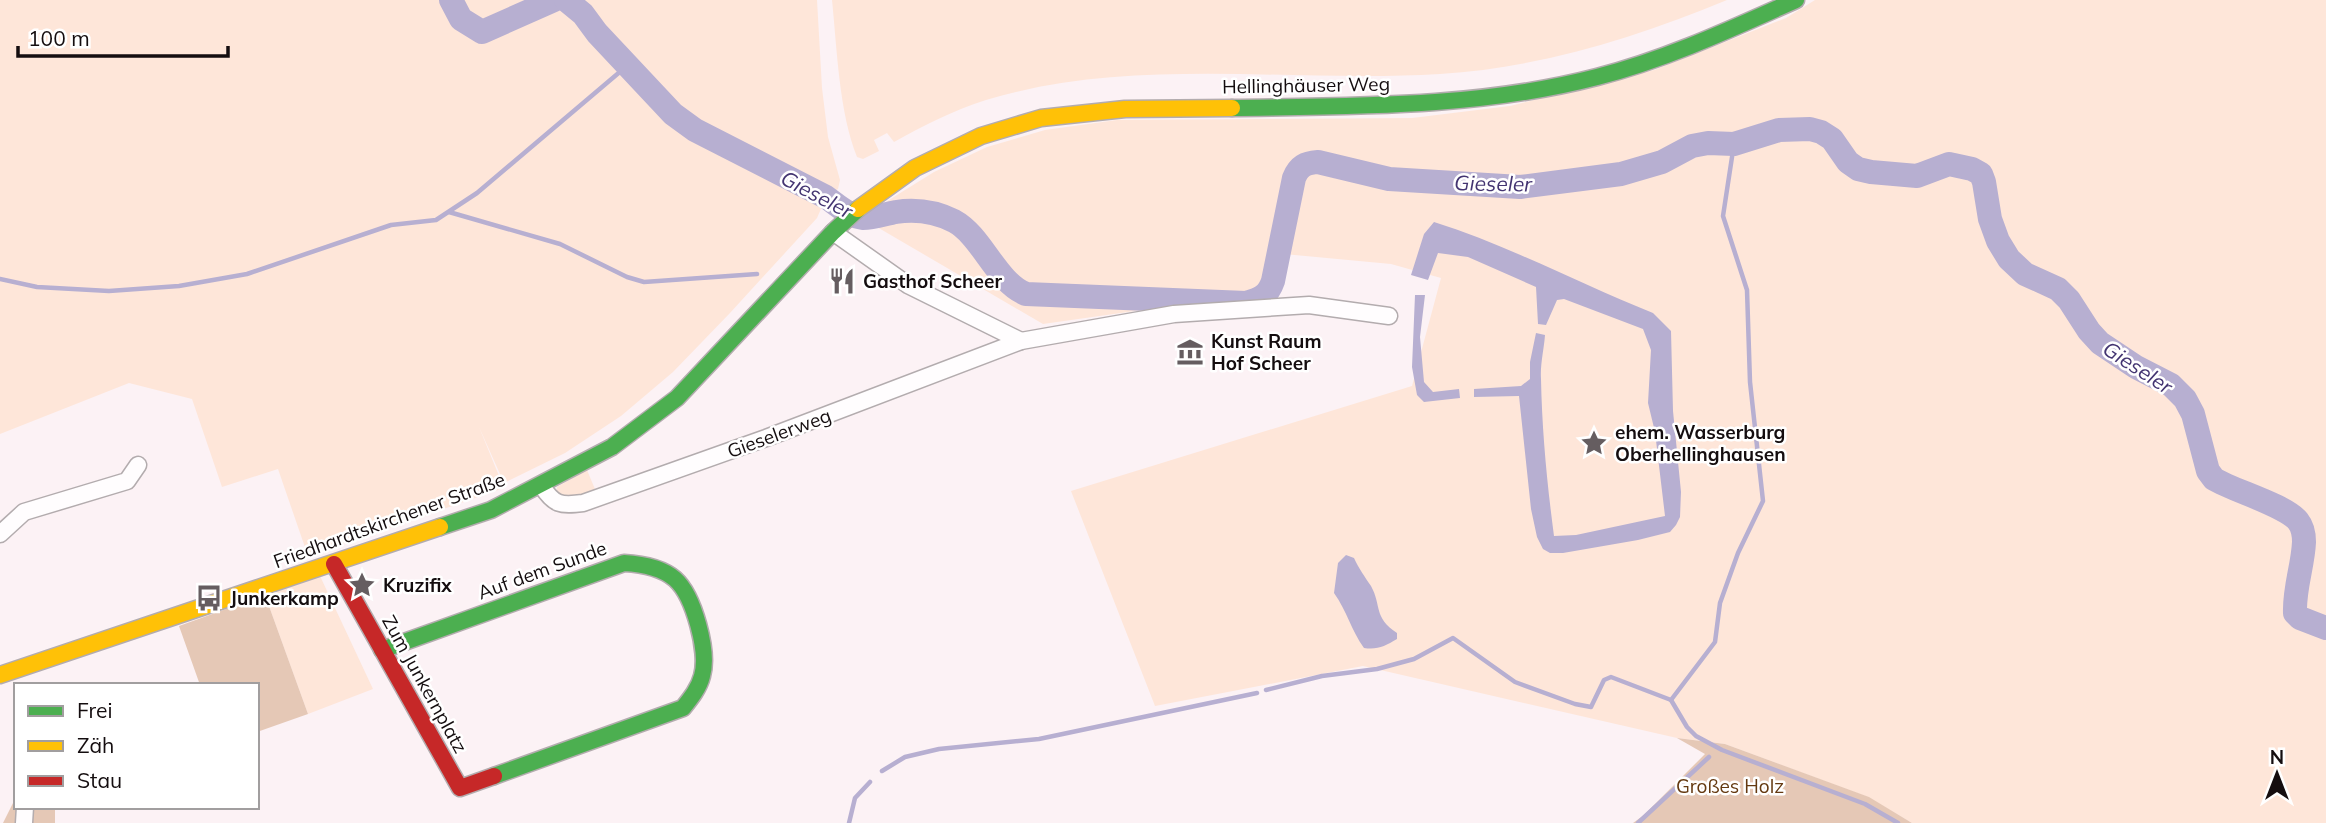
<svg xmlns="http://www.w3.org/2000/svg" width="2326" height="823" font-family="Mulish,sans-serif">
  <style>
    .green { fill: #fee6d9 }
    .forest { fill: #e5c8b6 }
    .water { fill: #b7afd1 }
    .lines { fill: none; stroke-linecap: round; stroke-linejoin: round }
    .stream { stroke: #b7afd1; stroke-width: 4.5 }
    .river { stroke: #b7afd1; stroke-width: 24 }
    .street-casing { stroke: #b3acae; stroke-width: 19 }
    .fast-casing { stroke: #b3acae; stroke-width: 19 }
    .slow-casing { stroke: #b3acae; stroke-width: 19 }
    .jam-casing { stroke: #b3acae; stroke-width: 19 }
    .street { stroke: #fffdfe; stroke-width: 16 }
    .fast { stroke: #4caf50; stroke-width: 16 }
    .slow { stroke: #ffc107; stroke-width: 16 }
    .jam { stroke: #c62828; stroke-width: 16 }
    .labels { text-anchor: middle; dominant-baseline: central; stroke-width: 5; stroke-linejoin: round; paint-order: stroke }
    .street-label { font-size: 19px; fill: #140d0f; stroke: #fff }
    .poi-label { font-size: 19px; font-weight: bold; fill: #140d0f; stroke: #fff; text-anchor: start }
    .park-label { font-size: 19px; fill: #643910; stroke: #fff }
    .water-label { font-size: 21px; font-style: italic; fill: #433471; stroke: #fff }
  </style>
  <rect width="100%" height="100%" fill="#fcf2f5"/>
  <g class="green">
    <polygon points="0,0 817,0 822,88 828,137 840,180 838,189 826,197 817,218 730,313 673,372 621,416 565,453 504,483 479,427 504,488 308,556 278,469 222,487 192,399 129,383 0,434"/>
    <path d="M 832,0 L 1727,0 C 1635,38 1539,68 1440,74 C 1291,83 1130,56 986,100 C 954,110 923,126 894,142 L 887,133 L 874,140 L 879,151 L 863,159 L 857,157 C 839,112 837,49 832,0 Z"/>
    <polygon points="1815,0 2326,0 2326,823 1912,823 1868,797 1725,744 1677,738 1363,666 1155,706 1071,491 1412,386 1441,278 1391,264 1284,254 1273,297 1249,306 1170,306 1043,324 865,220 881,205 934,172 987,147 1045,130 1117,120 1412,118 1510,106 1654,70 1786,18"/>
    <polygon points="587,470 597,494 571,499 556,496 557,487"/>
    <polygon points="320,576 373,689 308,714 265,595"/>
  </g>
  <g class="forest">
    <polygon points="265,595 308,714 257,732 257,685 200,685 179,626"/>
    <polygon points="1677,738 1725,744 1869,797 1912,823 1633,823 1644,815 1705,754"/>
    <polygon points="16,797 16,807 55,807 55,823 3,823"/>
  </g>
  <g class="water">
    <path d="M 1434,222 C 1510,246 1580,284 1653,313 L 1671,331 L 1673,411 L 1681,492 L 1680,517 L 1676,525 L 1670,532 L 1638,540 L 1563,553 L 1550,553 L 1543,549 L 1537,537 L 1531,509 L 1519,396 L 1474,397 L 1474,389 L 1521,386 L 1530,379 L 1530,362 L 1536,333 L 1545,335 C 1544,349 1540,365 1541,379 C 1542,431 1547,483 1554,536 L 1576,535 L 1665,516 L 1655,432 L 1648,403 L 1651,350 L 1643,329 L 1564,299 L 1557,300 L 1546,325 L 1538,324 L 1536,287 L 1468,257 L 1438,253 L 1428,280 L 1411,275 L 1424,234 Z"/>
    <polygon points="1415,295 1425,295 1420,337 1424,382 1433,392 1459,389 1460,398 1424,402 1417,395 1412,367"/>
    <path d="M 1346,555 L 1354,558 C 1359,569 1365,577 1371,586 C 1382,606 1373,617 1397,633 L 1397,639 C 1385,646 1378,650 1364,648 C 1351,630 1347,611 1334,593 L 1338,563 Z"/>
  </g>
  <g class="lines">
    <g class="stream">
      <polyline points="449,212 560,244 627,277 644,282 757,274"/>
      <polyline points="0,279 37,287 109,291 179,286 247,274 391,225 436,220 477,193 628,65"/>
      <polyline points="1266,690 1322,676 1377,669 1414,659 1453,638 1515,682 1575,704 1591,707 1604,680 1611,677 1671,700 1715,642 1720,603 1738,553 1763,501 1750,382 1747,290 1723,216 1734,144"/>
      <polyline points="1671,700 1687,727 1696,736 1722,750 1865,804 1898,823"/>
      <polyline points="882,771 905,757 939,749 1039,739 1257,693"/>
      <polyline points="849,823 855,798 870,782"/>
      <polyline points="1638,823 1709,757"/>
    </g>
    <g class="river">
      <polyline points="451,0 461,19 482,32 554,0"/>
      <path d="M 566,0 L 583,14 L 597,33 L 673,114 L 695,130 L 826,197 C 836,204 850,217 863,218 C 874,218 885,214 896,212 C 916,209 936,212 954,221 C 982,236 996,282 1026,294 L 1246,303 C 1260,299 1268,296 1273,281 L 1294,178 C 1299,166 1305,163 1318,162 L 1389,179 L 1520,187 L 1621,174 L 1662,162 L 1692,146 L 1708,143 L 1734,144 L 1779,130 L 1810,129 L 1821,132 L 1832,139 L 1848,162 L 1858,169 L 1871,172 L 1917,176 L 1949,164 L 1972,169 L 1981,174 L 1984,182 L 1990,219 L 1998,241 L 2009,259 L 2025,274 L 2058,289 L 2069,300 L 2089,331 L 2100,343 L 2136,367 L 2171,385 L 2185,399 L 2193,414 L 2208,471 L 2214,479 C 2234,491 2285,505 2298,521 C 2302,526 2304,535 2304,542 C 2303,566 2294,588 2295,613 L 2300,618 L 2326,628"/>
    </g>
    <g class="street-casing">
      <g id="street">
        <polyline points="833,232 908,285 1021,341"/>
        <path d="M 541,485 C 554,505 560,506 583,503 L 766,438 L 1021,341 L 1174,314 L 1309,305 L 1389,316"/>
        <polyline points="0,534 24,512 127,481 138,465"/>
        <polyline points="24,823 25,807"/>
      </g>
    </g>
    <g class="fast-casing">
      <g id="fast">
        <path d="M 1232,108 C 1354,106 1478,108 1597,77 C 1667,59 1731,29 1796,0"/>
        <polyline points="440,527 491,510 612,447 677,398 833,232 858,209"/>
        <path d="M 382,650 L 624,563 C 642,564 661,567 675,579 C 694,596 709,652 702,676 C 699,688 691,698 683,708 L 494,776"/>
      </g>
    </g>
    <g class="slow-casing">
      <g id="slow">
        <polyline points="858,209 915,168 981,136 1041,118 1125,109 1232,108"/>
        <polyline points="0,675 440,527"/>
      </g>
    </g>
    <g class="jam-casing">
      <polyline id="jam" points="334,564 460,788 494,776"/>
    </g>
    <use href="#street" class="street"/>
    <use href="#fast" class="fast"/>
    <use href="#slow" class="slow"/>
    <use href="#jam" class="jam"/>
  </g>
  <defs>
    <g id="restaurant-bare" transform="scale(2.1)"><path d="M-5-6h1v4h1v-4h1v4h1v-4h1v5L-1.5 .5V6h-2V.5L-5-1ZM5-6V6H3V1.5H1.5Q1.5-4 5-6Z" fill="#655d60" stroke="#fff" stroke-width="2.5" paint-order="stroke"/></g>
    <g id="museum-bare" transform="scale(2.1)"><path d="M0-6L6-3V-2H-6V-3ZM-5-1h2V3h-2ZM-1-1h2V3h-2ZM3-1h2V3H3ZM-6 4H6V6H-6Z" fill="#655d60" stroke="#fff" stroke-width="2.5" paint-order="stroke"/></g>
    <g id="sight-bare" transform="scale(2.1)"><path d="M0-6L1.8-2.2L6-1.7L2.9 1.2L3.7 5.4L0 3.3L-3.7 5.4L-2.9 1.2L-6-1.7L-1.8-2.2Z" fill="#655d60" stroke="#fff" stroke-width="2.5" paint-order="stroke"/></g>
    <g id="bus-bare" transform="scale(2.1)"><path d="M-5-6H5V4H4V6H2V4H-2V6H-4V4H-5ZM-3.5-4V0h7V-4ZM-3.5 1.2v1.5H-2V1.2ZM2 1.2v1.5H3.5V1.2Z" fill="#655d60" stroke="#fff" stroke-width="2.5" paint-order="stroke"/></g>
  </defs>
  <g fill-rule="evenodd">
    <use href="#restaurant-bare" x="842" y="281"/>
    <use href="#museum-bare" x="1190" y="352"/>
    <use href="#sight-bare" x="1594" y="443"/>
    <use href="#sight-bare" x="362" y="585"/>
    <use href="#bus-bare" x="209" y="598"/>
  </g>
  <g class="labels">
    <g class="street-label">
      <text transform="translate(1306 85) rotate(-1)">Hellinghäuser Weg</text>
      <text transform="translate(779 433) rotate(-20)">Gieselerweg</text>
      <text transform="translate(389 520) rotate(-20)">Friedhardtskirchener Straße</text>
      <text transform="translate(542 570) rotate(-20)">Auf dem Sunde</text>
      <text transform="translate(425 684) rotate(61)">Zum Junkernplatz</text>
    </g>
    <g class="poi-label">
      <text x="863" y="281">Gasthof Scheer</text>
      <text x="1211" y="341">Kunst Raum<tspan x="1211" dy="22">Hof Scheer</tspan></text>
      <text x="1615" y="432">ehem. Wasserburg<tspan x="1615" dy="22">Oberhellinghausen</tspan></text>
      <text x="383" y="585">Kruzifix</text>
      <text x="230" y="598">Junkerkamp</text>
    </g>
    <g class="park-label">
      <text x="1730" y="786">Großes Holz</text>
    </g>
    <g class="water-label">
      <text transform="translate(1493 183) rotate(1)">Gieseler</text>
      <text transform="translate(817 194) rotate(28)">Gieseler</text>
      <text transform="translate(2138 367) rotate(33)">Gieseler</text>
    </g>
  </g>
  <rect x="14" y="683" width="245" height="126" fill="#ffffff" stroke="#a19e9f" stroke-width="2"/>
  <rect x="28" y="706" width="35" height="10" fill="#4caf50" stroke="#a19e9f" stroke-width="2"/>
  <text x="77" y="718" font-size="21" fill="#140d0f">Frei</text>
  <rect x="28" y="741" width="35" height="10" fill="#ffc107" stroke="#a19e9f" stroke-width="2"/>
  <text x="77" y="753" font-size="21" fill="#140d0f">Zäh</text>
  <rect x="28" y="776" width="35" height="10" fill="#c62828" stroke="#a19e9f" stroke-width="2"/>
  <text x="77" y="788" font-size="21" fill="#140d0f">Stau</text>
  <g transform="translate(2277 774)" stroke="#ffffff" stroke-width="5" paint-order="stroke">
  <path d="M0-5L12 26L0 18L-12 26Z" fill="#140d0f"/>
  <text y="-10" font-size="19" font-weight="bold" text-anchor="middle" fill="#140d0f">N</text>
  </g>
  <path d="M18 46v10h210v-10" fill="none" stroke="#140d0f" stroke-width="3.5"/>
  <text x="28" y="46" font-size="21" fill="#140d0f" stroke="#ffffff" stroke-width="5" paint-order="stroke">100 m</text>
</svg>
